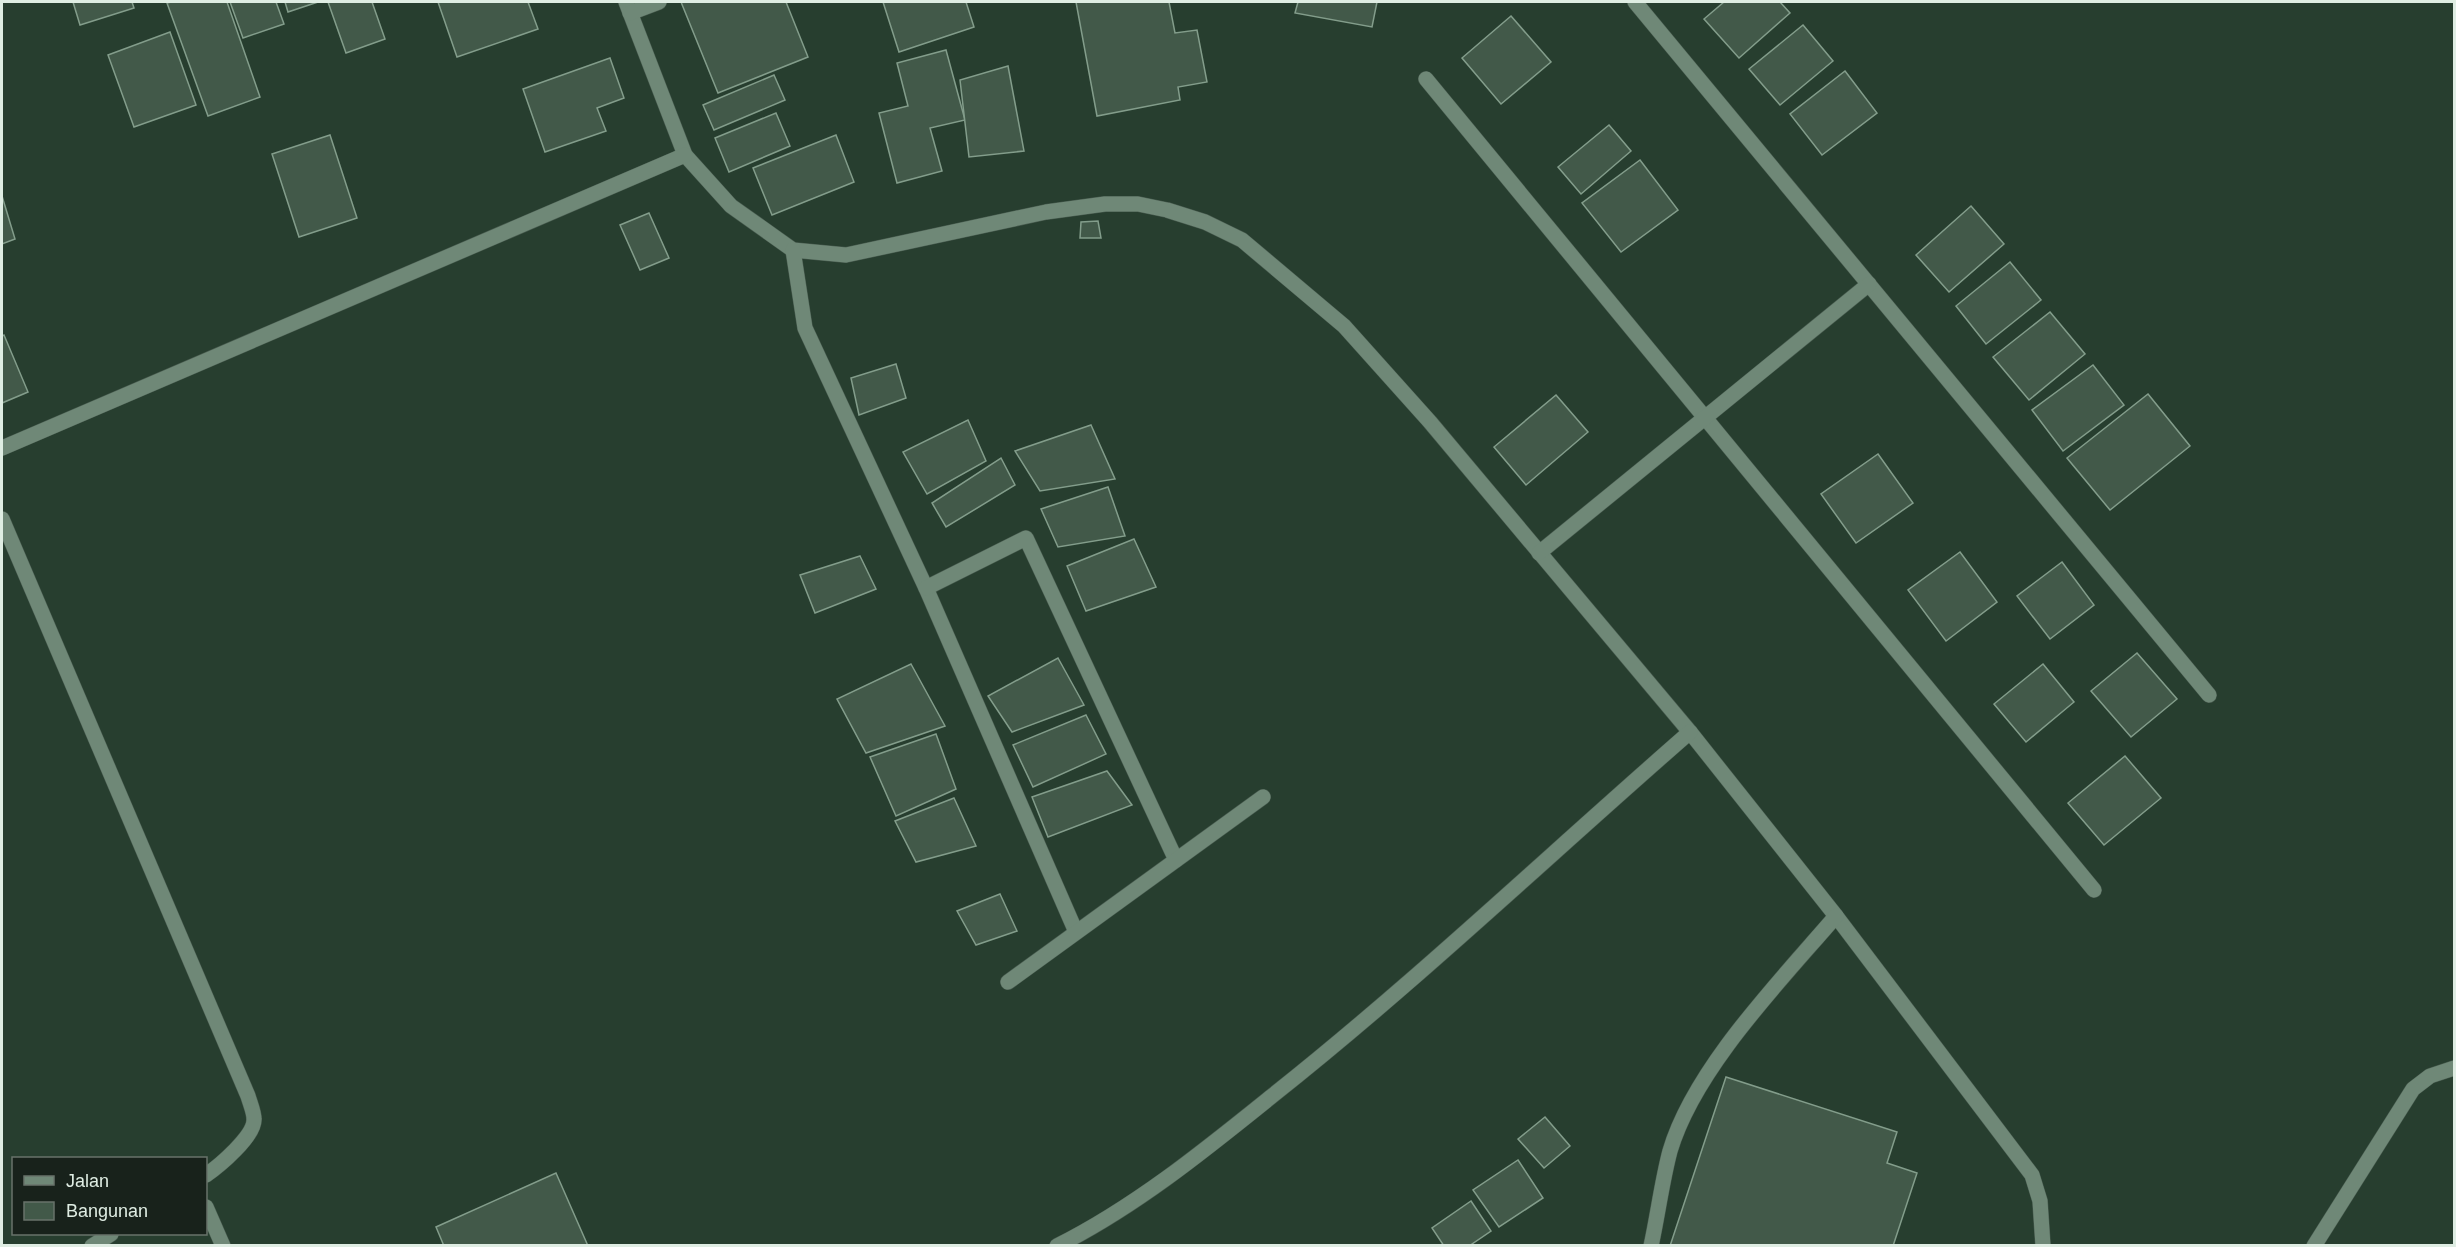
<svg xmlns="http://www.w3.org/2000/svg" width="2456" height="1247" font-family="Helvetica,sans-serif">
  <style>
    .building { fill: #425949; stroke: #839d8b; stroke-width: 1.5 }
    .lines { fill: none; stroke-linecap: round; stroke-linejoin: round }
    .minor-casing { stroke: #495c50; stroke-width: 16 }
    .minor { stroke: #6f8877; stroke-width: 15 }
  </style>
  <rect width="100%" height="100%" fill="#273e2f"/>
  <g class="building">
    <polygon points="73,2 132,2 134,8 80,25"/>
    <polygon points="171,2 227,2 260,97 208,116 167,3"/>
    <polygon points="230,2 276,2 284,24 243,38"/>
    <polygon points="285,2 318,2 288,12"/>
    <polygon points="328,2 372,2 385,39 346,53"/>
    <polygon points="438,2 528,2 538,29 457,57"/>
    <polygon points="681,2 786,2 808,57 718,93"/>
    <polygon points="883,2 966,2 974,27 899,52"/>
    <polygon points="1076,2 1169,2 1175,33 1197,30 1207,82 1178,87 1180,100 1097,116"/>
    <polygon points="1298,2 1377,2 1372,27 1295,13"/>
    <polygon points="1724,2 1780,2 1790,13 1739,58 1704,19"/>
    <polygon points="1511,16 1551,62 1501,104 1462,58"/>
    <polygon points="1803,25 1833,61 1780,105 1749,69"/>
    <polygon points="170,32 196,105 134,127 108,55"/>
    <polygon points="946,50 965,120 930,128 942,171 897,183 879,113 908,106 897,63"/>
    <polygon points="610,58 624,98 597,108 606,131 545,152 523,89"/>
    <polygon points="1008,66 1024,151 969,157 960,80"/>
    <polygon points="1845,71 1877,113 1822,155 1790,114"/>
    <polygon points="774,75 785,100 714,130 703,105"/>
    <polygon points="776,113 790,146 729,172 715,138"/>
    <polygon points="1609,125 1631,151 1581,194 1558,167"/>
    <polygon points="330,135 357,218 299,237 272,154"/>
    <polygon points="836,135 854,182 772,215 753,168"/>
    <polygon points="1640,160 1678,210 1621,252 1582,203"/>
    <polygon points="2,196 15,239 2,244"/>
    <polygon points="1971,206 2004,244 1949,292 1916,255"/>
    <polygon points="649,213 669,258 640,270 620,225"/>
    <polygon points="1098,221 1101,238 1080,238 1081,222"/>
    <polygon points="2010,262 2041,300 1986,344 1956,306"/>
    <polygon points="2050,312 2085,354 2029,400 1993,357"/>
    <polygon points="4,335 28,392 2,403 2,336"/>
    <polygon points="896,364 906,398 859,415 851,378"/>
    <polygon points="2093,365 2124,405 2063,451 2032,410"/>
    <polygon points="2148,394 2190,446 2110,510 2067,458"/>
    <polygon points="1556,395 1588,432 1526,485 1494,447"/>
    <polygon points="968,420 986,461 927,494 903,452"/>
    <polygon points="1091,425 1115,479 1040,491 1015,451"/>
    <polygon points="1878,454 1913,503 1856,543 1821,494"/>
    <polygon points="1001,458 1015,485 946,527 932,503"/>
    <polygon points="1108,487 1125,536 1058,547 1041,509"/>
    <polygon points="1134,539 1156,587 1086,611 1067,566"/>
    <polygon points="1960,552 1997,602 1946,641 1908,590"/>
    <polygon points="860,556 876,589 815,613 800,575"/>
    <polygon points="2062,562 2094,605 2050,639 2017,596"/>
    <polygon points="2137,653 2177,699 2131,737 2091,691"/>
    <polygon points="1058,658 1084,705 1012,732 988,696"/>
    <polygon points="911,664 945,726 866,753 837,699"/>
    <polygon points="2043,664 2074,702 2026,742 1994,704"/>
    <polygon points="1086,715 1106,754 1033,787 1013,745"/>
    <polygon points="936,734 956,789 896,816 870,757"/>
    <polygon points="2125,756 2161,798 2104,845 2068,803"/>
    <polygon points="1107,771 1132,805 1048,837 1032,797"/>
    <polygon points="954,798 976,846 916,862 895,821"/>
    <polygon points="1000,894 1017,931 976,945 957,911"/>
    <polygon points="1726,1077 1897,1132 1887,1163 1917,1173 1893,1246 1670,1246"/>
    <polygon points="1545,1117 1570,1146 1544,1168 1518,1139"/>
    <polygon points="1518,1160 1543,1198 1499,1227 1473,1190"/>
    <polygon points="556,1173 588,1246 444,1246 436,1227"/>
    <polygon points="1471,1201 1491,1231 1469,1246 1444,1246 1432,1228"/>
  </g>
  <g class="lines">
    <g class="minor-casing">
      <g id="minor">
        <polyline points="626,2 685,155 731,206 793,250 846,255 1046,212 1105,204 1138,204 1167,210 1205,222 1242,240 1344,326 1430,422 1690,732 1836,916 2032,1175 2040,1201 2043,1246"/>
        <polyline points="1635,2 2209,695"/>
        <polyline points="630,13 659,2"/>
        <polyline points="1426,79 2094,890"/>
        <polyline points="793,250 805,328 926,588 1076,932"/>
        <polyline points="2,448 685,155"/>
        <path d="M 2,519 L 248,1096 C 250,1103 254,1112 254,1119 C 255,1136 219,1166 206,1175"/>
        <polyline points="1539,553 1869,284"/>
        <polyline points="926,588 1026,538 1176,860"/>
        <polyline points="1008,982 1263,797"/>
        <polyline points="206,1207 223,1246"/>
        <polyline points="92,1246 111,1234"/>
        <path d="M 1057,1246 C 1135,1207 1205,1150 1272,1096 C 1417,981 1551,853 1690,732"/>
        <path d="M 1651,1246 C 1658,1214 1662,1181 1670,1151 C 1694,1069 1781,980 1836,916"/>
        <polyline points="2314,1246 2413,1089 2430,1076 2454,1068"/>
      </g>
    </g>
    <use href="#minor" class="minor"/>
  </g>
  <rect width="2456" height="1247" fill="none" stroke="#dfede3" stroke-width="6"/>
  <rect x="12" y="1157" width="195" height="78" fill="#18221b" stroke="#68736b" stroke-width="1.5"/>
  <rect x="24" y="1176" width="30" height="9" fill="#6f8877" stroke="#68736b" stroke-width="1.5"/>
  <text x="66" y="1187" font-size="18" fill="#dfede3">Jalan</text>
  <rect x="24" y="1202" width="30" height="18" fill="#425949" stroke="#68736b" stroke-width="1.5"/>
  <text x="66" y="1217" font-size="18" fill="#dfede3">Bangunan</text>
</svg>
